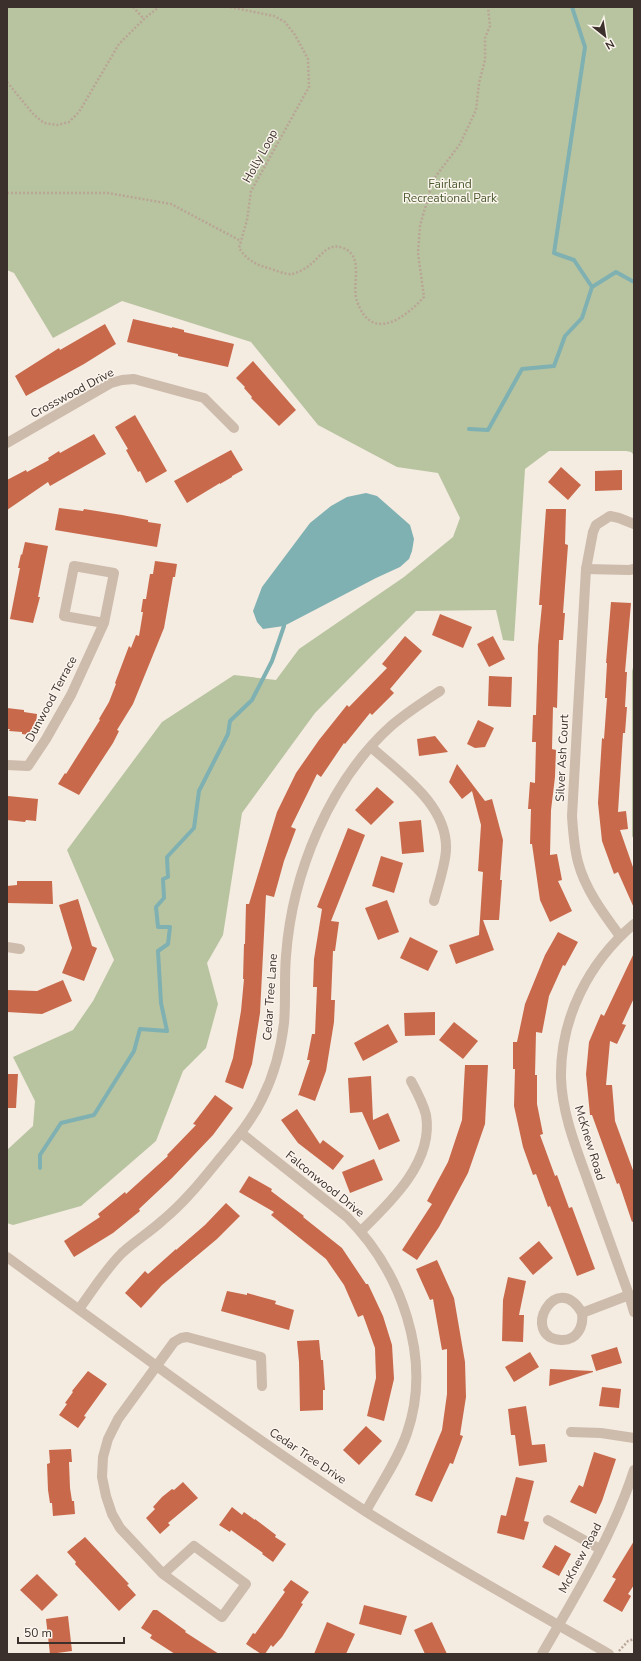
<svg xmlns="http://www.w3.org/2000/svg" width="641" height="1661" font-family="'Nunito Sans',sans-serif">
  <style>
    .green { fill: #b8c4a0 }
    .water { fill: #7fb0b2 }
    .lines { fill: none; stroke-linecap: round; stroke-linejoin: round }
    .stream { stroke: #7fb0b2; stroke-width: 4 }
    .building { fill: #c8694b }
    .path { stroke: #b9a596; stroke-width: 2.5; stroke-dasharray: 2 2; stroke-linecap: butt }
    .minor { stroke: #cdbbac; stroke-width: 10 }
    .labels { text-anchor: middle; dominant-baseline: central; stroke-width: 3; stroke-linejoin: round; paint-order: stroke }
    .street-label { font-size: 12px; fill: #3b302b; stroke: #fbf5ee }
    .park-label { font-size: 12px; fill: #4a5a2e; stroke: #fbf5ee }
  </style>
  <rect width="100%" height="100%" fill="#f4ebe1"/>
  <g class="green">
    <polygon points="7,7 634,7 634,455 631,452 626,451 549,451 525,469 514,641 503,640 496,610 416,611 315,713 242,813 223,935 207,963 218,1004 206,1048 183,1071 156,1141 81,1206 13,1225 7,1223 7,1150 33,1126 35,1101 13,1057 73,1030 93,1001 114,960 67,850 162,722 234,675 276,680 299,649 404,577 453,537 460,518 438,473 397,467 318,425 251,342 122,301 53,338 14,273 7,270"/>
    <polygon points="634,664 634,840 632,836 632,671"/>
  </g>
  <polygon class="water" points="366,493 377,496 410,525 414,539 412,551 409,559 400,567 376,578 284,626 263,629 257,622 253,611 262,587 310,523 331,506 347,497"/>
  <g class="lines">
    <g class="stream">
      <polyline points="572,7 585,47 554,253 574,260 592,287 616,272 634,282"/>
      <polyline points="469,429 488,430 522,369 554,366 565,336 582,318 592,287"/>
      <polyline points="40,1168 40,1155 61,1123 94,1115 134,1051 140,1029 167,1031 161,1003 158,951 168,944 170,927 158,927 156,907 164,898 163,879 168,877 167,857 194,828 199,791 228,734 230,721 252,700 272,661 284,626"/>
    </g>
  </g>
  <g class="building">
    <polygon points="133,319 172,328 172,327 184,330 184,332 234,344 228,367 178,356 178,354 127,342"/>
    <polygon points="105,324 116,344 84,364 26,396 15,376 59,348 60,350"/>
    <polygon points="253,361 296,410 279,426 251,398 252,397 244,388 245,387 236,378"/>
    <polygon points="135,415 167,471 146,483 140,471 138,472 126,450 128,449 115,427"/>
    <polygon points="94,434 106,454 50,486 48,482 7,510 7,480 26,470 27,472 49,460 48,458 59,451 60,453"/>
    <polygon points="231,450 243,470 232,476 232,477 220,484 220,483 187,503 174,481"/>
    <polygon points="561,467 581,485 568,500 548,482"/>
    <polygon points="622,470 622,490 595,491 595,471"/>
    <polygon points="59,508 83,511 84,509 122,515 148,520 148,522 161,524 157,547 55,530"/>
    <polygon points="546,509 566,509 565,544 568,545 563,613 565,613 563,640 559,640 557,708 553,707 552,749 556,750 555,777 551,810 550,855 557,854 562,880 558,881 572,911 550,922 540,900 532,844 530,844 531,809 528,809 530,782 535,783 536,742 532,742 533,715 536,715 538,646 542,605 539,605"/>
    <polygon points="25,542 48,546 38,597 40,597 33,623 10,619 20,568 18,568 21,554 22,555"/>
    <polygon points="155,561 177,564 175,577 173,577 164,628 133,704 117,730 119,731 113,743 79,795 58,784 65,773 66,774 100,720 99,719 109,702 116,684 115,683 129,646 131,648 136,635 139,636 143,612 141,612 143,599 146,599 150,574 153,574"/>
    <polygon points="611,602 631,603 625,672 627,672 625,707 627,707 625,733 623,733 618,812 626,811 628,829 620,830 634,870 634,908 618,872 614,874 602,841 598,803 602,738 604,739 607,698 605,698 607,663 606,663"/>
    <polygon points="440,614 472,627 463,648 432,635"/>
    <polygon points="405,636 422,651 390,689 394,693 372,715 370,713 345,744 344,743 321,777 317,774 291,827 296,829 284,861 274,897 266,895 260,1013 252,1064 243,1089 225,1082 233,1058 241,1011 244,979 243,979 244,944 245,944 246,904 249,904 277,812 296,773 319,740 347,705 349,707 387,668 382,664"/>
    <polygon points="493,636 505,659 489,667 477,644"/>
    <polygon points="489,676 512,677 511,707 488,706"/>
    <polygon points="7,708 24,710 24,712 37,714 35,736 22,734 22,732 9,731 10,729 7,729"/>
    <polygon points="478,720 494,728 485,747 475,748 467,744"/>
    <polygon points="435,736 448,752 419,756 417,739"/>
    <polygon points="457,764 485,801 492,799 503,840 500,880 502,880 499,920 483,920 494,950 456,964 449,945 479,935 483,872 478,871 481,825 472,791 462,799 449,782"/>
    <polygon points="377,787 394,802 371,825 355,810"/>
    <polygon points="8,796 38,799 36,821 26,820 25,822 7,820 7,799 8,799"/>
    <polygon points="421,820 424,852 402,854 399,822"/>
    <polygon points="348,828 365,835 331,921 339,922 335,951 333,951 331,1000 335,1000 334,1022 326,1071 315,1101 299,1095 298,1096 310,1060 307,1060 312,1034 315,1034 317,987 313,987 314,959 322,909 317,907"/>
    <polygon points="381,856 403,863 394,893 372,886"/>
    <polygon points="17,881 52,881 53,904 7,903 7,886 17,885"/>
    <polygon points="78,899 92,946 97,948 84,981 62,973 72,948 59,905"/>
    <polygon points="387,900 399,932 378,940 365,908"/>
    <polygon points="558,932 578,942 565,966 563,965 549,996 542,1033 536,1032 535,1075 537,1075 537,1104 543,1134 540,1135 555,1176 557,1175 569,1208 572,1207 595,1269 577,1276 550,1206 548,1207 536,1174 533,1175 523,1147 514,1106 515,1069 513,1069 513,1042 517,1042 525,1004 545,955"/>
    <polygon points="410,937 438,951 428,971 400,958"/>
    <polygon points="634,953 634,998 622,1024 626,1025 617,1044 610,1041 606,1085 612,1085 615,1121 634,1173 634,1221 632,1222 619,1183 617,1184 592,1115 590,1115 586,1074 589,1042 601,1014 604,1016"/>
    <polygon points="63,980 72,1001 42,1014 7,1012 7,990 37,991"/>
    <polygon points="435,1012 435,1035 405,1036 404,1013"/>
    <polygon points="454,1022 478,1041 463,1059 439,1040"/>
    <polygon points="388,1024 398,1042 363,1061 354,1043"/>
    <polygon points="465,1065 488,1065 485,1124 468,1173 439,1227 417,1260 402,1250 432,1204 427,1201 448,1162 462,1120"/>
    <polygon points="7,1074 18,1074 16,1108 7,1108"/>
    <polygon points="371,1076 373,1120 388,1113 400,1141 379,1150 362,1112 350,1113 348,1078"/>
    <polygon points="215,1095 233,1108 213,1135 172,1178 139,1209 140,1211 113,1233 74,1257 64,1241 100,1217 98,1214 125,1192 126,1194 168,1156 167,1155 196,1125 193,1124"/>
    <polygon points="297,1109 320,1144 323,1140 344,1156 333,1170 298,1143 281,1120"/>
    <polygon points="374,1159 383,1180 350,1193 342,1172"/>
    <polygon points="249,1176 272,1189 271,1191 304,1216 303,1217 342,1248 366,1284 368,1284 383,1316 392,1345 394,1379 384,1421 367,1416 376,1378 375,1348 363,1315 358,1317 344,1285 326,1259 271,1215 274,1212 239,1192"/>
    <polygon points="226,1203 240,1216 217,1239 162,1285 141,1308 125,1293 145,1271 148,1274 176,1249 176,1250 205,1225"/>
    <polygon points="539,1241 553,1258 533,1275 519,1258"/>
    <polygon points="437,1260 454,1298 465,1362 466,1397 460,1435 463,1436 453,1464 450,1463 432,1502 415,1495 442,1430 447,1394 447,1349 442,1350 433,1299 430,1300 416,1269"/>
    <polygon points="508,1277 526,1281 519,1315 524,1315 523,1342 502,1341 503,1300"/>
    <polygon points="227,1291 247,1295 247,1293 276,1301 275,1304 294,1310 289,1330 221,1311"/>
    <polygon points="319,1340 321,1360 323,1360 325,1390 323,1390 323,1410 300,1411 299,1362 297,1341"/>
    <polygon points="617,1347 622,1363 596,1371 591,1355"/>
    <polygon points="530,1352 539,1367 514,1382 505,1367"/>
    <polygon points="550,1369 593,1371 593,1372 549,1386"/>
    <polygon points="88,1371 107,1384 84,1416 86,1417 78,1428 59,1415 67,1404 65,1403 73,1392 72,1391"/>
    <polygon points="602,1387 621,1389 619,1408 599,1406"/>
    <polygon points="526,1406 532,1445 545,1444 547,1462 519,1466 515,1435 511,1435 508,1409"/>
    <polygon points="366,1426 382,1441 359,1465 343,1450"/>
    <polygon points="71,1449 72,1462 69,1462 70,1488 72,1501 74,1501 75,1514 53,1516 52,1503 50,1503 48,1490 47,1464 50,1463 49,1450"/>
    <polygon points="594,1452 616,1459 602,1501 596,1514 570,1502 579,1485 583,1487"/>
    <polygon points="516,1477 534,1481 524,1521 529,1522 524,1540 497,1533 501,1515 506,1516"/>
    <polygon points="183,1482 198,1498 168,1523 170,1525 160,1534 146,1518 155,1509 153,1507 162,1497 172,1489 174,1490"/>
    <polygon points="232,1507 242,1515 244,1512 255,1520 255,1519 276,1535 275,1537 286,1544 273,1562 262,1554 263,1553 231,1530 230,1532 219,1525"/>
    <polygon points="85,1537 129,1584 127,1585 136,1595 119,1611 75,1564 76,1562 67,1552"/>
    <polygon points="634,1541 634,1585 628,1594 631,1596 622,1612 603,1601 616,1579 612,1577"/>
    <polygon points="555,1545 571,1554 559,1576 542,1567"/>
    <polygon points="37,1574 58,1595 42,1611 20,1590"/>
    <polygon points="291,1580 309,1592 301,1603 303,1604 282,1637 273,1647 271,1645 265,1654 261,1654 246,1644 253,1633 255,1634 285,1592 283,1590"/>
    <polygon points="364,1605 407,1616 401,1635 359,1624"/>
    <polygon points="153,1610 157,1610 186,1631 185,1632 219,1654 175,1654 161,1645 150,1638 152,1635 141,1628"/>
    <polygon points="68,1616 72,1651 50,1654 46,1619"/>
    <polygon points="327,1622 355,1634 346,1654 314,1654"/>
    <polygon points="432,1622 447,1654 425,1654 414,1630"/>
  </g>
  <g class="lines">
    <g class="path">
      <polyline points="133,7 144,19"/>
      <path d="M 230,7 L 274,16 L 285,22 L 295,35 L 308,59 L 309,87 L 251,191 L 247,220 L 239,248 C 246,259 256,265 268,268 C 275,270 286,275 292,274 C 297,273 307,268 311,264 C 321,256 328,242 343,248 C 365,256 351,285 357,301 C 371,342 403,320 424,297 L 418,253 L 420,226 L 433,180 L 460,144 L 476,110 L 479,83 L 485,60 L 485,38 L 490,26 L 488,7"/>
      <polyline points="7,82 34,115 44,123 57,125 69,122 79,112 119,44 144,19 159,7"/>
      <polyline points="7,193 108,193 171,204 241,241"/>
      <polyline points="619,1651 628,1641 634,1639"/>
    </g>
    <g class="minor">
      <polyline points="7,443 111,383 122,380 134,379 204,398 234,428"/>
      <polyline points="586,569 629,570 634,569"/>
      <path d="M 371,747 C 401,774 448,805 446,850 C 445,866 438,886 434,901"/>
      <polyline points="7,765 28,766 46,739 71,695 104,623 114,573 74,566 64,616 104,623"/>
      <path d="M 634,924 C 589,962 560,1018 561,1078 C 562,1114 577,1150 589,1184 C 602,1221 616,1258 629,1295 L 634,1312"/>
      <path d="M 620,936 C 603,913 585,889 578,862 C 574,847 573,831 572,816 L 586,569 L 593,532 L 596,525 L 610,516 L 619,518 L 634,524"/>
      <polyline points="7,947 20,949"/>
      <path d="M 241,1133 L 347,1217 C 401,1271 433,1358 407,1433 C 398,1460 380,1485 366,1511"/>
      <path d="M 361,1231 C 391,1202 434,1161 426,1115 C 423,1103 417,1092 411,1081"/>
      <path d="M 7,1257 C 125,1343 243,1431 365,1511 C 445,1562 527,1607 609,1654"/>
      <path d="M 79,1309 C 93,1290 105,1270 122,1253 C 135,1241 150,1232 163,1220 C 185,1202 203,1179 221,1157 C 236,1139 252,1120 262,1099 C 274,1075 281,1049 284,1023 C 286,1001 284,978 286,956 C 292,874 329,782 391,726 C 406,713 423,702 440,691"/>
      <path d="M 582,1313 C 584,1326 577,1341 561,1340 C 519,1337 556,1268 582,1313 L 629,1295"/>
      <polyline points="571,1432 601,1433 634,1438"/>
      <polyline points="548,1520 600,1549"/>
      <polyline points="163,1574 194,1546 246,1584 222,1617 163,1574 120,1528 112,1514 106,1496 102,1477 103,1457 108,1439 118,1419 174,1342 181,1338 187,1337 261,1357 262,1386"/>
      <path d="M 542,1654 C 576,1595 613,1535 634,1470"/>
    </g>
  </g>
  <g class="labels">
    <g class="street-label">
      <text transform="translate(260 156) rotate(-61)">Holly Loop</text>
      <text transform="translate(72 393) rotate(-28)">Crosswood Drive</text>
      <text transform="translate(51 699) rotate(-62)">Dunwood Terrace</text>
      <text transform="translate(562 758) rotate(-87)">Silver Ash Court</text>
      <text transform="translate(270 997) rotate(-86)">Cedar Tree Lane</text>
      <text transform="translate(590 1143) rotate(73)">McKnew Road</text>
      <text transform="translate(325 1184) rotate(39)">Falconwood Drive</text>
      <text transform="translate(308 1456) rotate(34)">Cedar Tree Drive</text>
      <text transform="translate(580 1558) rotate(-62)">McKnew Road</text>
    </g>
    <g class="park-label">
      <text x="450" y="184">Fairland<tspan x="450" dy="14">Recreational Park</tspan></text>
    </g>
  </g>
  <rect width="641" height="1661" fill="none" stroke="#3b302b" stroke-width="16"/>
  <g transform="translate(605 36) rotate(150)" stroke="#fbf5ee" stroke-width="3" paint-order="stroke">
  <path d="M0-3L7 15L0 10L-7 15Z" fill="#3b302b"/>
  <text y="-6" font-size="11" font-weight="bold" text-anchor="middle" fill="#3b302b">N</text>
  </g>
  <path d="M18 1637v6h106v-6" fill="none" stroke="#3b302b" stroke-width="2"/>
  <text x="24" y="1637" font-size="12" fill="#3b302b" stroke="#fbf5ee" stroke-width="3" paint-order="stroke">50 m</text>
</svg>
